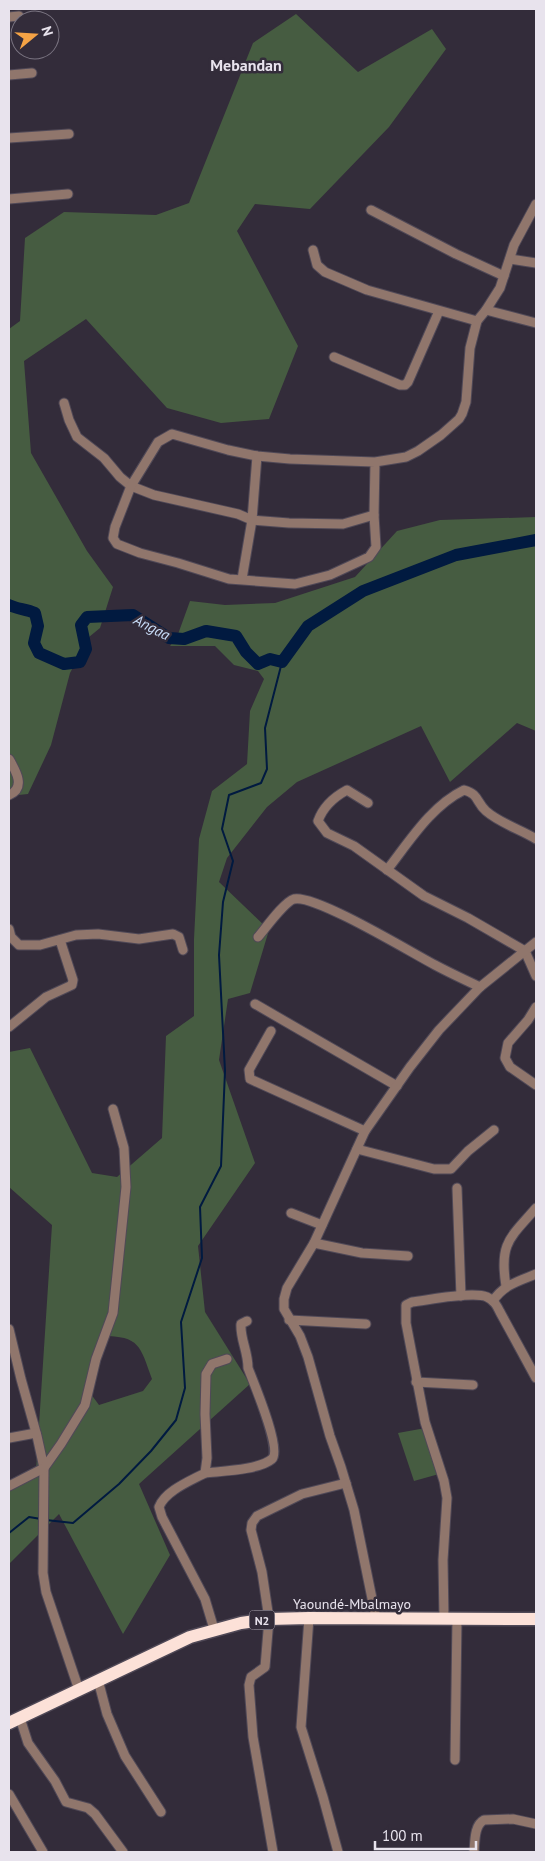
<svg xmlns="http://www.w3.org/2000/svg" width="545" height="1861" font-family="'PT Sans',sans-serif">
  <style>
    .green { fill: #465c41; fill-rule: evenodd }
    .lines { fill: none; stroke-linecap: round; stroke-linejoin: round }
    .stream { stroke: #011a40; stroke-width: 2 }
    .river { stroke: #011a40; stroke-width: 12 }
    .minor-casing { stroke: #504957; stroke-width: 11 }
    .highway-casing { stroke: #504957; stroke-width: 15 }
    .minor { stroke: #90766c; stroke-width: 9 }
    .highway { stroke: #fce1d8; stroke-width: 12 }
    .labels { text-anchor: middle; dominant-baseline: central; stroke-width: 5; stroke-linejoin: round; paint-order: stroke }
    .shield { fill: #332c3a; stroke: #b2acb7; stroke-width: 1 }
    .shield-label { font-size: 12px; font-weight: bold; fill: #e8e3ed }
    .street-label { font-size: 14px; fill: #e8e3ed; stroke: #332c3a }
    .water-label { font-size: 15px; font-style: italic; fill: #c9ddf9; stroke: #332c3a }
    .quarter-label { font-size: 16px; font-weight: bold; fill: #e8e3ed; stroke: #332c3a }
  </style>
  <rect width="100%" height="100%" fill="#332c3a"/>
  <g class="green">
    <polygon points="296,14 358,72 432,29 446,49 389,127 310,209 255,204 237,231 298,346 269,419 221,423 167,408 86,319 24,361 31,453 87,551 113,587 100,628 89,637 70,673 51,745 28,794 9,796 9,329 20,321 25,238 64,212 156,215 189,203 253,43"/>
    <path d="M 536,517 L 536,731 L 517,723 L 450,782 L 421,726 L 297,782 L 267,807 L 227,858 L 219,882 L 269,930 L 250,993 L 228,999 L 219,1060 L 255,1163 L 198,1246 L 205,1312 L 250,1384 L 139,1484 L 170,1555 L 123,1634 L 59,1514 L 9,1564 L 9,1486 L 36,1471 L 52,1225 L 9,1187 L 9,1052 L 30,1048 L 92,1173 L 117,1177 L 162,1138 L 166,1036 L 194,1016 L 194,939 L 199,839 L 212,791 L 247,764 L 250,711 L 264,679 L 258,671 L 234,665 L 215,646 L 170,646 L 177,637 L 190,601 L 225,605 L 275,603 L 355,577 L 397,531 L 440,520 ZM 102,1336 C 140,1336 140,1346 152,1379 L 143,1391 L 99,1405 L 85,1386 Z"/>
    <polygon points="420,1429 426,1430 439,1474 414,1481 398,1433"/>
  </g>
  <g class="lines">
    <g class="stream">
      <polyline points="46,1520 73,1523 119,1484 151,1451 176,1420 185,1388 181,1322 202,1258 200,1207 221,1166 225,1071 219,955 223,902 233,861 222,829 229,795 261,783 267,769 265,728 282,662"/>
      <polyline points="9,1533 29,1517 41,1519"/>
    </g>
    <path class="river" d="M 9,605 C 17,609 26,609 35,613 L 38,626 L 34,643 L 39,653 L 64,664 L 80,662 L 86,649 L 81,625 L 87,617 L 133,615 L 169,638 L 184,639 L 206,631 L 236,636 L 246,652 L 258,664 L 270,659 L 282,662 L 308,626 L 363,591 L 456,555 L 536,540"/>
    <g class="minor-casing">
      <g id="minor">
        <polyline points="9,17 19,16"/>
        <polyline points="9,75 32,73"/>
        <polyline points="9,138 69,134"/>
        <polyline points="9,199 68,194"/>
        <polyline points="371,210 456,254 504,276"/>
        <polyline points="313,250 317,265 325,272 367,290 477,321"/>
        <polyline points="510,259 536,263"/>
        <polyline points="486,310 536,323"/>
        <polyline points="334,357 400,385 405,385 408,382 439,311"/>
        <polyline points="64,403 69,420 77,437 104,458 120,477 131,486 154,495 238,514 252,520 289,523 343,524 374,515"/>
        <polyline points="375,462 374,515 376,547 369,557 330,575 295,584 229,579 178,563 140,553 117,544 113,538 115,527 131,486 158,442 172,434 228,450 257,456 290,459 375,462 406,457 418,451 441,435 459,419 462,414 466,402 470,348 477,321 486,310 500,288 514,245 536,204"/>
        <polyline points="242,579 252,520 257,456"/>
        <path d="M 9,759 C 16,771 26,788 9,795"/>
        <path d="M 368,803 L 347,790 C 334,797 323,807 318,821 L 327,833 L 354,846 L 424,896 L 468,918 L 525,951 L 536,976"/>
        <path d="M 387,870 C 409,842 431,806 464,790 C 479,794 476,802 486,811 C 501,824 520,829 536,839"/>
        <polyline points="9,929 11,937 19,945 40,945 76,935 98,934 139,939 173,934 179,937 183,950"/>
        <path d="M 258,937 C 265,929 284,902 294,899 C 315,894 412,953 435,965 C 450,973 465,980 480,987"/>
        <polyline points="255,1004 397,1086"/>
        <polyline points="536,1007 528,1020 508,1043 505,1058 510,1067 536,1085"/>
        <polyline points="9,1027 46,997 72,985 73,980 60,940"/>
        <polyline points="271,1031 249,1070 250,1079 365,1131"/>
        <polyline points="357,1149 434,1169 451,1169 468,1151 494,1130"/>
        <polyline points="457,1188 461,1296"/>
        <polyline points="291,1213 322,1225"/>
        <polyline points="314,1243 362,1253 408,1256"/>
        <path d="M 506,1286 C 499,1243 510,1238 536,1208"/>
        <path d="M 493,1301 C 503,1285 519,1281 536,1274"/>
        <polyline points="289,1320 366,1324"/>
        <polyline points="9,1329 21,1379 37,1436 44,1468 43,1573 46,1592 79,1690"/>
        <polyline points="416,1382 473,1385"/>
        <polyline points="9,1438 36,1433"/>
        <path d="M 205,1473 C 222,1471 259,1470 272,1459 C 282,1450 253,1381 248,1368 C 248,1351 240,1339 241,1324 L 247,1321"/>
        <polyline points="9,1486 44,1468 61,1444 85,1405 96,1359 113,1313 126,1187 124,1148 113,1109"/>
        <polyline points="309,1618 301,1727 323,1797 338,1852"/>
        <polyline points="376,1618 354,1510 341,1467 330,1436 308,1357 300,1336 284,1309 284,1299 287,1288 314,1243 365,1131 410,1067 439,1030 480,987 536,942"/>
        <path d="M 444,1619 L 443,1560 L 447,1498 L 444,1481 L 425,1422 L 406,1323 L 406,1305 L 412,1302 C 429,1300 473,1291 487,1297 C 494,1300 497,1306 500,1312 L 536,1378"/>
        <path d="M 214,1629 L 205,1599 L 162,1517 L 159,1507 C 165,1491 190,1481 205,1473 L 207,1458 L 205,1414 L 206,1374 L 212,1364 L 227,1359"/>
        <polyline points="98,1680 107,1714 125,1756 161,1812"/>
        <polyline points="20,1718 28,1743 55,1781 66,1802 88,1808 95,1814 123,1852"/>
        <polyline points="455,1760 457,1619"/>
        <polyline points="9,1794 43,1852"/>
        <polyline points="273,1852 253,1737 249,1685 251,1677 265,1667 269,1619 262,1572 251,1530 252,1523 257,1516 302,1494 346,1483"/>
        <path d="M 474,1852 C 475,1842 474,1825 484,1820 L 513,1819 L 536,1824"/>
      </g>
    </g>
    <g class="highway-casing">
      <polyline id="highway" points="9,1723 190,1637 241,1623 269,1619 309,1618 536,1619"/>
    </g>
    <use href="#minor" class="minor"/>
    <use href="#highway" class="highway"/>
  </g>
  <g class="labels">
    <rect class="shield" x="249.5" y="1610.5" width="25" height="19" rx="4"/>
    <g class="shield-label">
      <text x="262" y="1620">N2</text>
    </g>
    <g class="street-label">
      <text x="352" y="1604">Yaoundé-Mbalmayo</text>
    </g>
    <g class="water-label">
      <text transform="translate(152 627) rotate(27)">Angaa</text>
    </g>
    <g class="quarter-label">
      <text x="246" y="65">Mebandan</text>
    </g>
  </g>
  <rect width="545" height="1861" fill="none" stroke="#e8e3ed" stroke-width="20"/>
  <g transform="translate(35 35) rotate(72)"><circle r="24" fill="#332c3a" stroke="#7b7582"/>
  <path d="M0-4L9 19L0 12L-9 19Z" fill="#f5a345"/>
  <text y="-8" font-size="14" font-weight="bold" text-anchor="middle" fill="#e8e3ed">N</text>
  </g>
  <path d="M375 1841v8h101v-8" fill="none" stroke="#e8e3ed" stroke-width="2.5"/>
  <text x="382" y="1841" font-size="15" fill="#e8e3ed" stroke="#332c3a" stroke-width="4" paint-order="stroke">100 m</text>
</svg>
